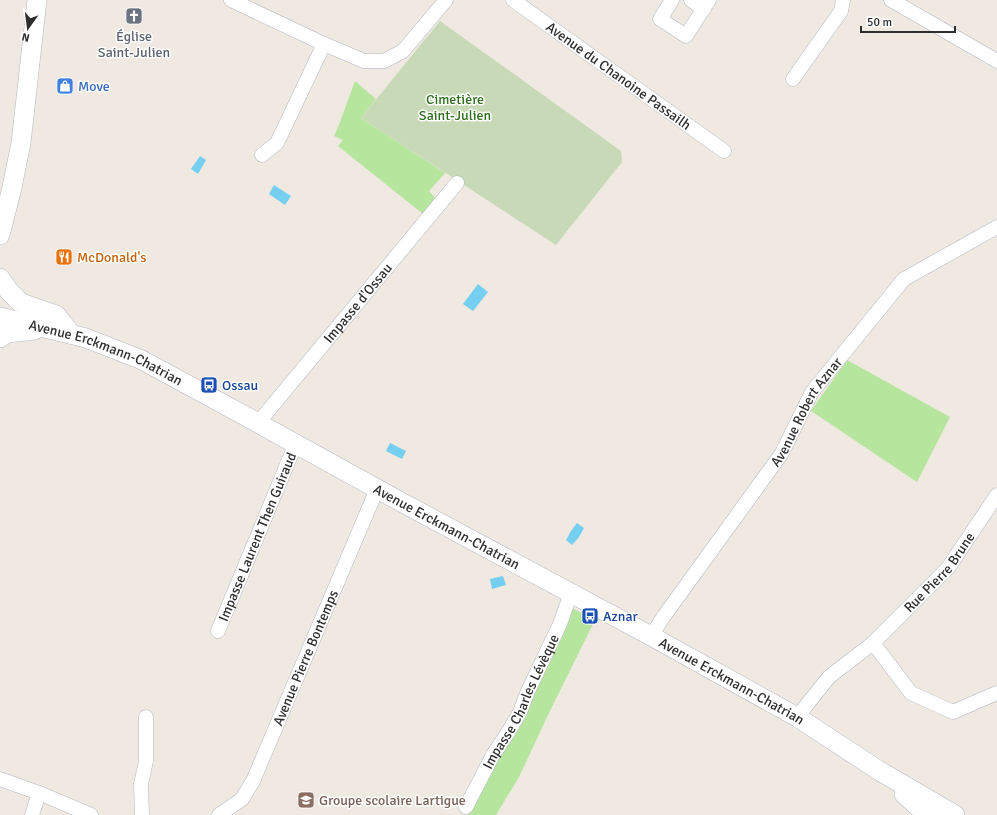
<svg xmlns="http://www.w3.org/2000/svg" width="997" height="815" font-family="Signika,sans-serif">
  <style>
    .green { fill: #b6e59e }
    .cemetery { fill: #c8d9b8 }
    .water { fill: #75cff0 }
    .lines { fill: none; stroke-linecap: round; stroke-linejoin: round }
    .street-casing { stroke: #b4b7c1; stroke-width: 15 }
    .secondary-casing { stroke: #b4b7c1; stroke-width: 20 }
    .street { stroke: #fff; stroke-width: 14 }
    .secondary { stroke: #fff; stroke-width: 19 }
    .labels { text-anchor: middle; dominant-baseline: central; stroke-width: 3; stroke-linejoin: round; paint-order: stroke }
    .worship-label { font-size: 14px; fill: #5b616d; stroke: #fff }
    .street-label { font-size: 14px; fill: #2e2e2e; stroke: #fff }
    .shop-label { font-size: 14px; fill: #366cbe; stroke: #fff; text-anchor: start }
    .park-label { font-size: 14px; fill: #2c6e1b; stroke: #fff }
    .food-label { font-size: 14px; fill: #c56008; stroke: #fff; text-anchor: start }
    .transit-label { font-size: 14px; fill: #164399; stroke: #fff; text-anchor: start }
    .education-label { font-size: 14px; fill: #785e54; stroke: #fff; text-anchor: start }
  </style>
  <rect width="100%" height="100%" fill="#efe9e1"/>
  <g class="green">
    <polygon points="355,81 376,99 361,118 445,173 429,191 436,199 423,214 338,146 343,140 334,136 339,125"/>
    <polygon points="847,360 950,417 917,482 811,411"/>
    <polygon points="570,607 595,620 548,715 519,777 496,815 468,815"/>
  </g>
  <polygon class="cemetery" points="440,21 621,151 622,162 556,245 361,118"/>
  <g class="water">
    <polygon points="200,156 206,160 198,174 191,169"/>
    <polygon points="274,185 291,196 285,205 269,194"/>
    <polygon points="478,284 488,292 473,311 463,304"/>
    <polygon points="390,443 406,451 402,459 386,451"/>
    <polygon points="577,523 584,528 579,537 572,545 566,540 571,531"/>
    <polygon points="503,576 506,585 492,589 490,579"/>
  </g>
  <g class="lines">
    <g class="street-casing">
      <g id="street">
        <polyline points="231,0 324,44 364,61 384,61 403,51 446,0"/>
        <path id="s1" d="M 513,0 L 724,151"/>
        <polyline points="672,0 660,19 686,36 709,0"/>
        <polyline points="691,0 704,9"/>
        <polyline points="891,0 997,61"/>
        <polyline points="793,79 841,11 843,0"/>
        <polyline points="262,155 277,143 324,44"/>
        <path id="s2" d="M 258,423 L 457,183"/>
        <path id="s3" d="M 218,631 L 296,443"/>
        <path id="s4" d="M 651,636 L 664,616 L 782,453 L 812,392 L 904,279 L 997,227"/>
        <polyline points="873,643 911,693 953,712 997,693"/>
        <path id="s5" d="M 797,717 L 829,677 L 873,643 L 948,568 L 997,495"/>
        <polyline points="0,779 39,793 91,815"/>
        <path id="s6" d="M 466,807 L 493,755 L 509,731 L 520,712 L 528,691 L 560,624 L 571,593"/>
        <polyline points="32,815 39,793"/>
        <polyline points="142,815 141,784 146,761 146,717"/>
        <path id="s7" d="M 219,815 L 242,799 L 253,781 L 377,489"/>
      </g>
    </g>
    <g class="secondary-casing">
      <g id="secondary">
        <polyline points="0,235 11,192 21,143 37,0"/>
        <polyline points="0,278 9,291 21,303 56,315 71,334"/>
        <path id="s8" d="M 0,317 L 86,338 L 142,360 L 258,423 L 401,502 L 651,636 L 797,717 L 878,770 L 955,815"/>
        <polyline points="0,338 7,333 35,330"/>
        <polyline points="904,794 927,815"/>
      </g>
    </g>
    <use href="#street" class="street"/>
    <use href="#secondary" class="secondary"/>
  </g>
  <defs>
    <g id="church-square" transform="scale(0.9)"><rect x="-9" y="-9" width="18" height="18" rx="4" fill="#6b7280" stroke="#fff"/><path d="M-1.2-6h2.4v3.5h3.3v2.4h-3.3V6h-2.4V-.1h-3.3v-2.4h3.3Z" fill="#fff"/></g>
    <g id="shop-square" transform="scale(0.9)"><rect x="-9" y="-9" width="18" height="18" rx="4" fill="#3f7fe0" stroke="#fff"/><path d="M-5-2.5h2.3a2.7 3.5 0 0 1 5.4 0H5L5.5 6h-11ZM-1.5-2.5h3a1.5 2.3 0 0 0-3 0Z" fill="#fff"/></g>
    <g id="restaurant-square" transform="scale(0.9)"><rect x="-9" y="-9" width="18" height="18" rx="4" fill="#e8710a" stroke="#fff"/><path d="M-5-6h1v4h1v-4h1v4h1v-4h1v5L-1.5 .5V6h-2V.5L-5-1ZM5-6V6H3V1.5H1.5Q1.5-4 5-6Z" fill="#fff"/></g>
    <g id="bus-square" transform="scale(0.9)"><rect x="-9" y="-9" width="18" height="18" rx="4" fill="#1a4fb4" stroke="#fff"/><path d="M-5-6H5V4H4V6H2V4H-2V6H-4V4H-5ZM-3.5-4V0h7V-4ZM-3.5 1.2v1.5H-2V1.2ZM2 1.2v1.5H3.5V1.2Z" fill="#fff"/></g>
    <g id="school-square" transform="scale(0.9)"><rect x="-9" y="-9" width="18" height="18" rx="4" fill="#8d6e63" stroke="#fff"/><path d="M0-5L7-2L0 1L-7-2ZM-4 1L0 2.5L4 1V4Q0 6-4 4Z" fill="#fff"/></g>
  </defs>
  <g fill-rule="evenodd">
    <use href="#church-square" x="134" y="16"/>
    <use href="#shop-square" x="65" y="86"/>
    <use href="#restaurant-square" x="64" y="257"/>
    <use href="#bus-square" x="209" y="385"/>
    <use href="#bus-square" x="590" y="616"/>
    <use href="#school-square" x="306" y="800"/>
  </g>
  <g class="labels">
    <g class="worship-label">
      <text x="134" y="36">Église<tspan x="134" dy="16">Saint-Julien</tspan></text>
    </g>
    <g class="street-label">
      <text stroke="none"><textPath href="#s1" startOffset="130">Avenue du Chanoine Passailh</textPath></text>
      <text stroke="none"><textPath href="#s2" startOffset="156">Impasse d'Ossau</textPath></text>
      <text stroke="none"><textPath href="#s8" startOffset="112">Avenue Erckmann-Chatrian</textPath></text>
      <text stroke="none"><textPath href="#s4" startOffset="273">Avenue Robert Aznar</textPath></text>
      <text stroke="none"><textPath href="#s8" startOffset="496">Avenue Erckmann-Chatrian</textPath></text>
      <text stroke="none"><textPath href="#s3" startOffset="102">Impasse Laurent Then Guiraud</textPath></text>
      <text stroke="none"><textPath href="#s5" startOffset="204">Rue Pierre Brune</textPath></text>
      <text stroke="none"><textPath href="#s7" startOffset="183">Avenue Pierre Bontemps</textPath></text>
      <text stroke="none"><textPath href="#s8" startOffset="820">Avenue Erckmann-Chatrian</textPath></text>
      <text stroke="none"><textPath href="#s6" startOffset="119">Impasse Charles Lévèque</textPath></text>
    </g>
    <g class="shop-label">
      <text x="78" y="86">Move</text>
    </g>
    <g class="park-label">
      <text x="455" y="99">Cimetière<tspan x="455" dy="16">Saint-Julien</tspan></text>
    </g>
    <g class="food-label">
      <text x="77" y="257">McDonald's</text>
    </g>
    <g class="transit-label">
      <text x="222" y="385">Ossau</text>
      <text x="603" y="616">Aznar</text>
    </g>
    <g class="education-label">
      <text x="319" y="800">Groupe scolaire Lartigue</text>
    </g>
  </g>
  <g transform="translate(28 28) rotate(194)" stroke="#ffffff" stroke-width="3" paint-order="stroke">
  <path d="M0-3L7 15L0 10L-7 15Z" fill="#2e2e2e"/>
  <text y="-6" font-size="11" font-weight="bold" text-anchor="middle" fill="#2e2e2e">N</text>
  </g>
  <path d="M861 26v6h94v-6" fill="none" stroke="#2e2e2e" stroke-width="2"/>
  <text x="867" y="26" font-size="12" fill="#2e2e2e" stroke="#ffffff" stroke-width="3" paint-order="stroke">50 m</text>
</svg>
